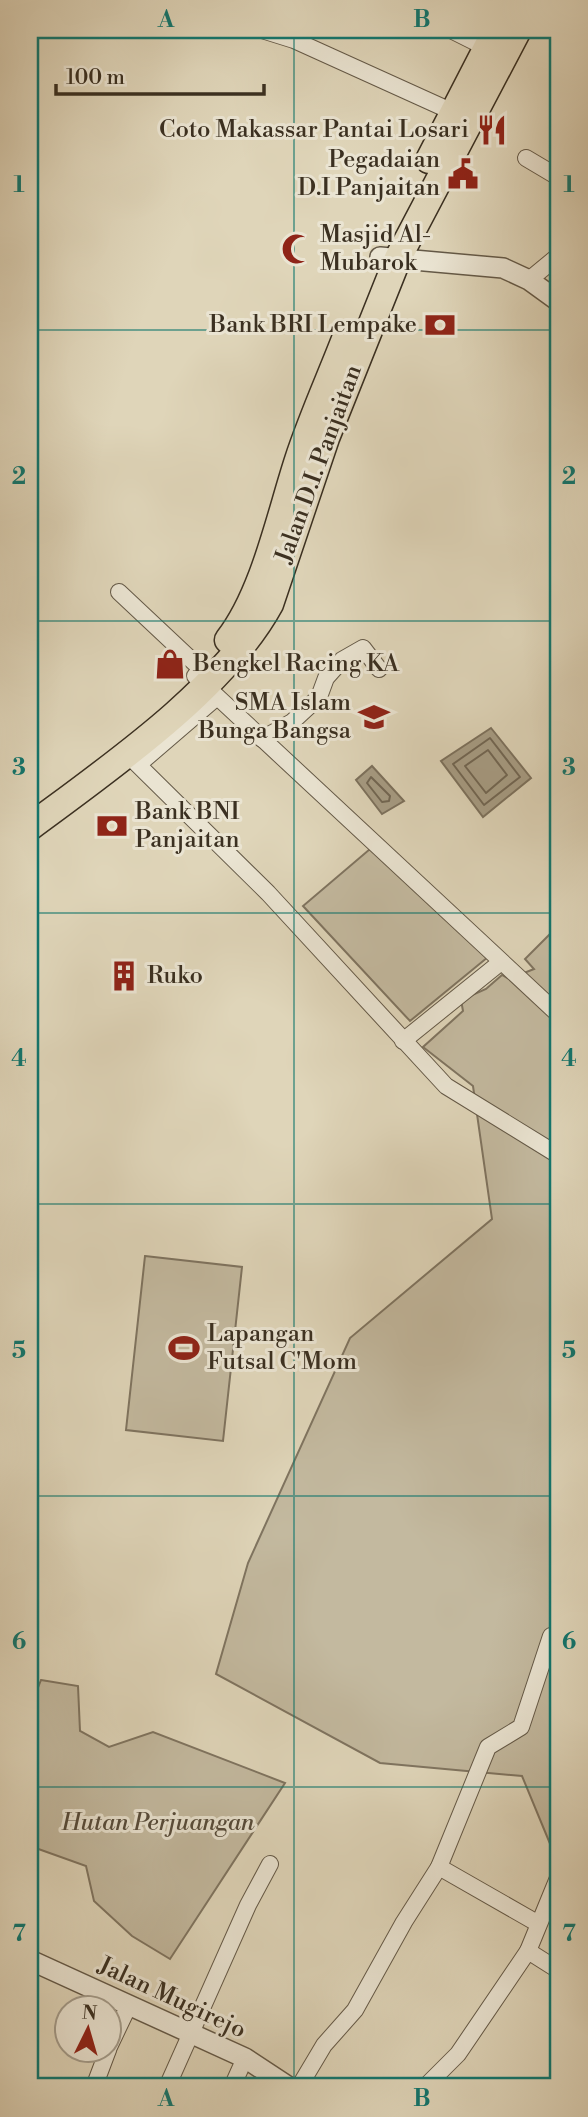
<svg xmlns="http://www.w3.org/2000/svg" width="588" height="2117" font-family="'Libre Bodoni',serif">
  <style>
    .green { fill: #c3b99f; stroke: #7f7460; stroke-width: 2 }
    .water { fill: #a79d85; stroke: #7c715d; stroke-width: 2 }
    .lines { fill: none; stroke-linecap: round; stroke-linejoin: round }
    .shore { stroke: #716653; stroke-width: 2 }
    .minor-casing { stroke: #645947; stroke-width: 18 }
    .tertiary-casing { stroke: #645947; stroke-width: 22 }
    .trunk-casing { stroke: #3b3021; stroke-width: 29 }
    .minor { stroke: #eae4d2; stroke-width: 16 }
    .tertiary { stroke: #eae4d2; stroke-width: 19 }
    .trunk { stroke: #dfd5b9; stroke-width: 26 }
    .grid { fill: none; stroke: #0f766e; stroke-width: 2; stroke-opacity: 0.55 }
    .labels { text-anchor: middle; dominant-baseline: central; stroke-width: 6; stroke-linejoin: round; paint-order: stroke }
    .poi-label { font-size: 24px; fill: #3b3021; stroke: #eae4d2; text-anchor: start }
    .street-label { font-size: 24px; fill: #3b3021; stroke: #eae4d2 }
    .park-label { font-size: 24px; font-style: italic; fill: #564b3a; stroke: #eae4d2 }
    .neatline { fill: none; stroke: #0f766e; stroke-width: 2.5 }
    .grid-label { font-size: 23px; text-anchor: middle; font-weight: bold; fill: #0f766e }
  </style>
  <rect width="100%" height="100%" fill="#dfd5b9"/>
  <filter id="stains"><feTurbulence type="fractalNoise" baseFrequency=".00286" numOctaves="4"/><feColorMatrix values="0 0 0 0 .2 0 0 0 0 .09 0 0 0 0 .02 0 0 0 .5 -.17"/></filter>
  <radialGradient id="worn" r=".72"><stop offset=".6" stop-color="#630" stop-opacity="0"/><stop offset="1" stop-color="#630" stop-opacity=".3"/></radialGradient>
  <g class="green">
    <polygon points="370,849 488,957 410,1021 303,906"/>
    <polygon points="554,930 558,934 558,1863 522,1776 380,1763 216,1674 248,1563 350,1338 492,1219 473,1086 423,1047 463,1011 461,1000 486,989 502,975 509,979 534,969 525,959"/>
    <polygon points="145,1256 242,1267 223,1441 126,1430"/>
    <polygon points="41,1680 78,1686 80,1731 109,1747 153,1732 285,1783 170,1959 132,1936 94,1901 86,1866 30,1846 30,1708"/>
  </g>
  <g class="water">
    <polygon points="491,728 531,778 483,817 441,761"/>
    <polygon points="372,766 404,801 382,814 356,780"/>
  </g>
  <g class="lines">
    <g class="shore">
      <polygon points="490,738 520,777 484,805 453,764"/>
      <polygon points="488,750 507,775 486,793 465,766"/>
      <polygon points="371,777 390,796 389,801 382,802 367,783"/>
    </g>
    <g class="minor-casing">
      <g id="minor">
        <polyline points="262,30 294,40 453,112"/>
        <polyline points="451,30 487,48"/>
        <polyline points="526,158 558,177"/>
        <polyline points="529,280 558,256"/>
        <polyline points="119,592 201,669"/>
        <polyline points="195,676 558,1014"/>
        <polyline points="262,739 292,722 319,697 326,678 342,660 363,648 379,669"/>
        <polyline points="127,754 268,893 446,1086 558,1155"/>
        <polyline points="139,764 217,697"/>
        <polyline points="403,1041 501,962"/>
        <polyline points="439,1867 537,1923"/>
        <polyline points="528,1951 558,1878"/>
        <polyline points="108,2049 129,2005"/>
        <polyline points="94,2087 108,2050"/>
        <polyline points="167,2087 248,1905 270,1864"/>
        <polyline points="232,2087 245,2058"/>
        <polyline points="299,2087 324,2045 355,2010 404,1922 439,1867 488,1747 521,1727 551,1636"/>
        <polyline points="425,2087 458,2054 528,1951 558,1970"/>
      </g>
    </g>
    <g class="tertiary-casing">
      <g id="tertiary">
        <polyline points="380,257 503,268 529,280 558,301"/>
        <polyline points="30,1960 245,2058 289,2087"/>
      </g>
    </g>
    <g class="trunk-casing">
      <g id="trunk">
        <polyline points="429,160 496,30"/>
        <path d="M 228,640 C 264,594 280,515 298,460 C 312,417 331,376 347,334"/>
        <path d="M 30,827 C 108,769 223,690 270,604 L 326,438 L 398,258 L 518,30"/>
      </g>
    </g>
    <use href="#minor" class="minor"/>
    <use href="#tertiary" class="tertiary"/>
    <use href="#trunk" class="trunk"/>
  </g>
  <path class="grid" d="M 294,30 L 294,2087M 30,330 L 558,330M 30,621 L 558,621M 30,913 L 558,913M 30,1204 L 558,1204M 30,1496 L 558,1496M 30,1787 L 558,1787"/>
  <defs>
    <g id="restaurant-bare" transform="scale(2.415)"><path d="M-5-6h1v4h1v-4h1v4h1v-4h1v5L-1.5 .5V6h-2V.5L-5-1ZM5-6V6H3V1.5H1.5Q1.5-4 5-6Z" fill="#8f2418" stroke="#eae4d2" stroke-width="2.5" paint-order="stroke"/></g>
    <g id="civic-bare" transform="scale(2.415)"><path d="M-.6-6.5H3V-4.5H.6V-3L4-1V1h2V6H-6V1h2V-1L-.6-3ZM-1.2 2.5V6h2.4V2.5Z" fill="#8f2418" stroke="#eae4d2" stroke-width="2.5" paint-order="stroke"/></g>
    <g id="mosque-bare" transform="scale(2.415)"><path d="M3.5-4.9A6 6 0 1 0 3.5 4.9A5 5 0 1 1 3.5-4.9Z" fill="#8f2418" stroke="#eae4d2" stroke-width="2.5" paint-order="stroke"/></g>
    <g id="bank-bare" transform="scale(2.415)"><path d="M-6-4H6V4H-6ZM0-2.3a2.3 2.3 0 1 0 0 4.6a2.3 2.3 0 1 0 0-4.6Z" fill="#8f2418" stroke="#eae4d2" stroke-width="2.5" paint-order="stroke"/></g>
    <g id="shop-bare" transform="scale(2.415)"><path d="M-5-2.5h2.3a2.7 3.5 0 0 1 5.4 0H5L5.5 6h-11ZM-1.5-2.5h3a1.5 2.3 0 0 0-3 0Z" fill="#8f2418" stroke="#eae4d2" stroke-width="2.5" paint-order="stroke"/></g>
    <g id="school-bare" transform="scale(2.415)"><path d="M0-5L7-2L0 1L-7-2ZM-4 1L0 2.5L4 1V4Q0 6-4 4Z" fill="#8f2418" stroke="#eae4d2" stroke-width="2.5" paint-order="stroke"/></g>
    <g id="building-bare" transform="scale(2.415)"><path d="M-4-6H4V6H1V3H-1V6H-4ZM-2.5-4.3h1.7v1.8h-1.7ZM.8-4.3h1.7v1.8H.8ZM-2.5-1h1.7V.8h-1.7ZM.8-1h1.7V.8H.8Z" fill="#8f2418" stroke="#eae4d2" stroke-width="2.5" paint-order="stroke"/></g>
    <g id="stadium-bare" transform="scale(2.415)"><path d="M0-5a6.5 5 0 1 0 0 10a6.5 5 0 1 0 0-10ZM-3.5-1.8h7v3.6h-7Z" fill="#8f2418" stroke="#eae4d2" stroke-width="2.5" paint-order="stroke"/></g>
  </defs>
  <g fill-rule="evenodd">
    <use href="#restaurant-bare" x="492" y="130"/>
    <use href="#civic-bare" x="463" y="174"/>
    <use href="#mosque-bare" x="297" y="249"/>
    <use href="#bank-bare" x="440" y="325"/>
    <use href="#shop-bare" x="170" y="664"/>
    <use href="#school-bare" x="374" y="717"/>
    <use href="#bank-bare" x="112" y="826"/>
    <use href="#building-bare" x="124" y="976"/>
    <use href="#stadium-bare" x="184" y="1348"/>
  </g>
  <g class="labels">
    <g class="poi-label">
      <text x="469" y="130" text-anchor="end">Coto Makassar Pantai Losari</text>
      <text x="440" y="160" text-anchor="end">Pegadaian<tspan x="440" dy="28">D.I Panjaitan</tspan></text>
      <text x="320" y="235">Masjid Al-<tspan x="320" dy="28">Mubarok</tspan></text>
      <text x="417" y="325" text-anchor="end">Bank BRI Lempake</text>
      <text x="193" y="664">Bengkel Racing KA</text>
      <text x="351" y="703" text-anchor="end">SMA Islam<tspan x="351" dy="28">Bunga Bangsa</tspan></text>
      <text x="135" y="812">Bank BNI<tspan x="135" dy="28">Panjaitan</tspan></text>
      <text x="147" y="976">Ruko</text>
      <text x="207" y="1334">Lapangan<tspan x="207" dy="28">Futsal C'Mom</tspan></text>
    </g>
    <g class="street-label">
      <text transform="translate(319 464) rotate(-70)">Jalan D.I. Panjaitan</text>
      <text transform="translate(172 1998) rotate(25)">Jalan Mugirejo</text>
    </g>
    <g class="park-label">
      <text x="158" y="1823">Hutan Perjuangan</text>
    </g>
  </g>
  <rect width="588" height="2117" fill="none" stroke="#dfd5b9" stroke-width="77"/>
  <g transform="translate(88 2029) rotate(5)"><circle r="33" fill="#eae4d2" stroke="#a49c8b" stroke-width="2"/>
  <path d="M0-5L12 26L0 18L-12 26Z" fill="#8f2418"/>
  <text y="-10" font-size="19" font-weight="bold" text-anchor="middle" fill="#3b3021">N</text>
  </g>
  <path d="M56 84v10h208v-10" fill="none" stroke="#3b3021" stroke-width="3.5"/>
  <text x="66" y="84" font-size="21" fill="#3b3021" stroke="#eae4d2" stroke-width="5" paint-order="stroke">100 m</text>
  <rect x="38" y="38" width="512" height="2040" class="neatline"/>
  <g class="grid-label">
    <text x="166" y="27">A</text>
    <text x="422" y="27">B</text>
    <text x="19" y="192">1</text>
    <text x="569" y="192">1</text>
    <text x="19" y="484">2</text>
    <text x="569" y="484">2</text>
    <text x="19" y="775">3</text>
    <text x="569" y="775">3</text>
    <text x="19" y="1066">4</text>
    <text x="569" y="1066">4</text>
    <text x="19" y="1358">5</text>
    <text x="569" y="1358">5</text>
    <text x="19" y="1649">6</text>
    <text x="569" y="1649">6</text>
    <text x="19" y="1941">7</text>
    <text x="569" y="1941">7</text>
    <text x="166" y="2106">A</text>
    <text x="422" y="2106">B</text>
  </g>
  <rect width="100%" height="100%" filter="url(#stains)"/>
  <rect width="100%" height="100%" fill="url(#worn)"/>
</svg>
